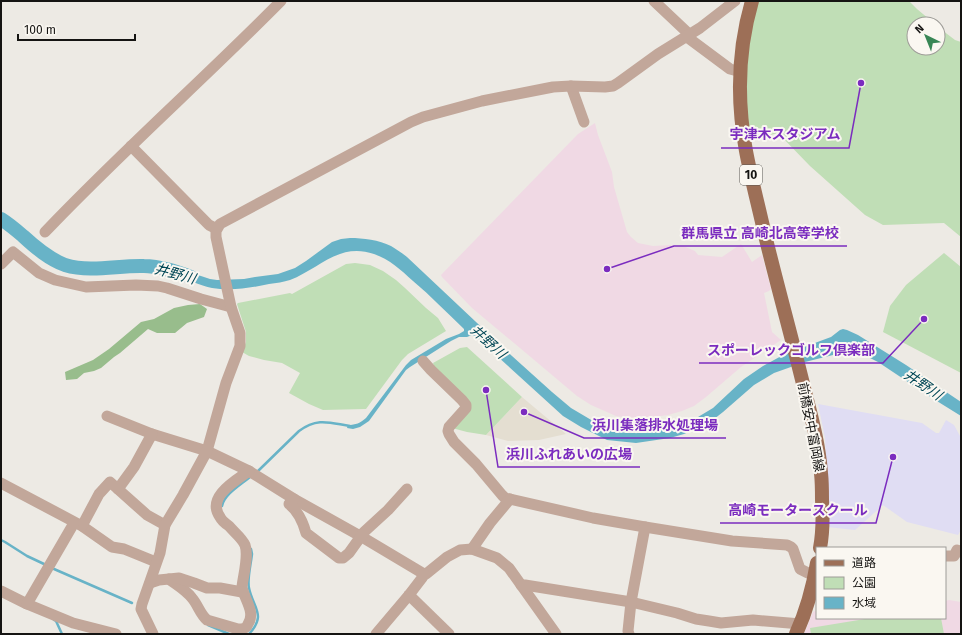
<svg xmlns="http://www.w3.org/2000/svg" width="962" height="635" font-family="'Fira Sans','Noto Sans JP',sans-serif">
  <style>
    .commercial { fill: #e0ddf3 }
    .built { fill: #e4ded1 }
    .education { fill: #f0d9e4 }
    .green { fill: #c0deb6 }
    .forest { fill: #98bd8c }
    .water { fill: #68b3c7 }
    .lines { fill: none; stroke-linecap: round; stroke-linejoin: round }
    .stream { stroke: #68b3c7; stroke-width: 2.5 }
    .river { stroke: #68b3c7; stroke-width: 14 }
    .minor { stroke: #c2a79a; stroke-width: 11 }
    .major { stroke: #9d6f57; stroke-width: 14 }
    .labels { text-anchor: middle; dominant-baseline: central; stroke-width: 4; stroke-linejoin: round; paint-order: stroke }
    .shield { fill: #faf7f1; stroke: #5a5855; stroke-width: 1 }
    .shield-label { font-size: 12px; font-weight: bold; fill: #151412 }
    .street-label { font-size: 13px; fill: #151412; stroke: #faf7f1 }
    .water-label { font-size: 14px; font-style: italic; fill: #004655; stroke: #faf7f1 }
    .leader { fill: none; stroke: #7b2cbf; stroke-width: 1.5 }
    .callout-dot { fill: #7b2cbf; stroke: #faf7f1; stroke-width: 1.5 }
    .callout-label { font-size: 14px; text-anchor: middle; font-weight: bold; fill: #7b2cbf; stroke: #faf7f1; stroke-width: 4; stroke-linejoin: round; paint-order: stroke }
  </style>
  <rect width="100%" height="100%" fill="#edeae4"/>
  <polygon class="commercial" points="818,404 922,423 936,433 939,433 946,420 954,425 960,436 961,436 961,530 958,535 907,522 883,505 855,530 827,527 827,476 825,438"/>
  <polygon class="built" points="522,397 566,434 539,440 508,441 486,435"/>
  <g class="education">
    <polygon points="595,123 598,135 612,172 614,187 627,232 631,237 638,243 653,246 671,245 683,246 695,251 698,255 722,257 741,244 752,262 762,255 771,289 769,291 764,293 772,332 781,340 741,367 706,397 694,406 682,411 668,415 639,419 616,416 591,405 577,396 520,348 472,308 442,277 441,275 578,134"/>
    <polygon points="949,600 961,602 961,634 804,634 813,612 817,610 817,618 945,618 945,601"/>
  </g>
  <g class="green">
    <polygon points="757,1 909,1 917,9 935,24 914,24 914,48 938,48 938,27 955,40 961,42 961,237 944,223 883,225 865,215 810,166 778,133 748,141 744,72"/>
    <polygon points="944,253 961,267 961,373 883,332 890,306 906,285"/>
    <polygon points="355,263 370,265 383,271 396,280 405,288 426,308 438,318 446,331 408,354 402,360 366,409 323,410 309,404 289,393 300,373 282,363 264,360 249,356 242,352 246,342 246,332 237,304 238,303 290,293 292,294 346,264"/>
    <polygon points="467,347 522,397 486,435 467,432 452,428 469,409 435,369 433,363 460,348"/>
    <polygon points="871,618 941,618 944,634 811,634 810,628"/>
  </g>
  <polygon class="forest" points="200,304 207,309 204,317 187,323 175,333 157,333 148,329 120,353 114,357 101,368 94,371 84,373 77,379 66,380 65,372 93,360 109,349 141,322 154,319 174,308 188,305"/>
  <path class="water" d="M 350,238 C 363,238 379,240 391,246 C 396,249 402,253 407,257 L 512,356 L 552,392 L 571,408 L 593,421 L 614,430 L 627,433 L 641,433 L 655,432 L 686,423 L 698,417 L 713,408 L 744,379 L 763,366 L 785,354 L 831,337 L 840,330 L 843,329 L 847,330 L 858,335 L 906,365 L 961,402 L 961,416 L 932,398 L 878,362 L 866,356 L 857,353 L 851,353 L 844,354 L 837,354 L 805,362 L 774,373 L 754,385 L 723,412 L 709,423 L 684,434 L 670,438 L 636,443 L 607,440 L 581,427 L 563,416 L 475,336 L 472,335 L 467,337 L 459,337 L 451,341 L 410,367 L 406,370 L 369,421 L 360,427 L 353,429 L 347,428 L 348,425 C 356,425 360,423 366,418 L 406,365 L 411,360 L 446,339 L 459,334 L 464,331 L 464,329 C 447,313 431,296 413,281 C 401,270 389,259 374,254 C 339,242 319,269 290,280 C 284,282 276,283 269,284 C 251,288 231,291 212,288 C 201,286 184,278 172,273 L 174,267 L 210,279 L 217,280 L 244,279 L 255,277 L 278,274 L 295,268 L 306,261 L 332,242 L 341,239 Z"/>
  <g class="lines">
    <g class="stream">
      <path d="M 257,472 L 299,431 C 318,417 330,423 350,426"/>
      <path d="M 222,506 C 224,494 242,484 251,476"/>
      <polyline points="1,540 5,542 27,556 44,564"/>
      <polyline points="54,569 132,603"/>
      <polyline points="54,620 56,621 62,634"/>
      <polyline points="208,625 229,634"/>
      <path d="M 249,634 C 267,615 253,608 249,588 C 247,579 251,564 252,554 L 251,549"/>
    </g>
    <path class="river" d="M 1,219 C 9,224 16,230 23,236 C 36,248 49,259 65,265 C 92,273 118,265 144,266 C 160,266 177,272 191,277"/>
    <g class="minor">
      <polyline points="654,1 690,35"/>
      <polyline points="687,37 730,69 741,72"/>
      <polyline points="571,86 584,122"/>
      <polyline points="131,146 209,225 213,227 217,228"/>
      <path d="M 45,232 C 121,152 204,79 281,1"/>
      <polyline points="1,264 13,252 39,273 55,280 86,287 136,285 158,286 167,288 201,299 231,307"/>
      <polyline points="423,361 431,370 462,400 466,405 466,408 449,427 448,431 449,434 454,442 476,464 502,495 505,498 593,518 645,527 732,541 787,545 791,547 793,549 800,569 808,573 815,574"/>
      <polyline points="107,416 152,434 207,451 249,471 294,499 362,537 424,574 426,574 447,557 460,550 472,549 497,558 509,568 556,634"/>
      <polyline points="1,483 82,526 112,547 124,549 156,562"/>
      <polyline points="118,489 134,467 152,434"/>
      <path d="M 294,499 L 289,504 C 299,512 303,522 306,533 L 339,558 L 343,558 L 349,553 L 364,532 L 388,510 L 407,489"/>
      <polyline points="82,526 99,494 110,482 147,515 165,525"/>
      <polyline points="472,549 490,523 510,499"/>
      <polyline points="945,556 954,556 957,550 961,552"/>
      <path d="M 169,579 C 177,585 186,590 192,598 C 198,605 200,614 207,620 L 238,629 C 243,629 246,629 248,624 C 256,612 244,599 242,587 C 243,576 249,556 245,545 C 242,538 234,532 229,526 C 226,524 222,521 220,517 C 206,497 235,481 249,471"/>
      <polyline points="150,583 159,580 179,578 194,583 207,588 220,588 242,592"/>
      <polyline points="521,585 525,585 631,602 677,613 696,619 709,621 721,623 753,620 801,624"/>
      <polyline points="1,591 27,604 73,623 116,634"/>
      <polyline points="409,595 449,634"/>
      <polyline points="27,604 74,523"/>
      <polyline points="153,634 141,609 142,604 160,553 165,525 183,495 207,451 226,383 240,346 240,333 231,307 216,237 216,231 220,224 411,122 423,117 482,101 553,87 571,86 605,87 613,86 618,83 658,54 700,28 735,1"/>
      <polyline points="376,634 409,595 422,578 424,574"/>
      <polyline points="629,634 628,631 631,602 645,527"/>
    </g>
    <g class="major">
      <path d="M 752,1 C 738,49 737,102 746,151 C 751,178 758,204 764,231 C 777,285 792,338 805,392 C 812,419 819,445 821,473 C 822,482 822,491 822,500 C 823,516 823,532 820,548"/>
      <path d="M 796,634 C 806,612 813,587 817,563"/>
    </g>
  </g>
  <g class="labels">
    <rect class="shield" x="740" y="165" width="22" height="20" rx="3"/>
    <g class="shield-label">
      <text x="751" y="175">10</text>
    </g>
    <g class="street-label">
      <text transform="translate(811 427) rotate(79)">前橋安中富岡線</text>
    </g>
    <g class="water-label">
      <text transform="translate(175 274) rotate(15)">井野川</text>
      <text transform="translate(488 342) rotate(42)">井野川</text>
      <text transform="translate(923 385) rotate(34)">井野川</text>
    </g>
  </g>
  <path class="leader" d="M861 83L849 148H721M607 269L674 246H847M924 319L883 363H699M524 412L584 438H726M486 390L498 467H640M893 457L876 523H720"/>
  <g class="callout-dot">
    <circle cx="861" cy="83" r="4"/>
    <circle cx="607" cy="269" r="4"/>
    <circle cx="924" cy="319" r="4"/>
    <circle cx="524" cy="412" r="4"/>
    <circle cx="486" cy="390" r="4"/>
    <circle cx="893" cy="457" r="4"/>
  </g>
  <g class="callout-label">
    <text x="785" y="139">宇津木スタジアム</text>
    <text x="760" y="238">群馬県立 高崎北高等学校</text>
    <text x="791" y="355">スポーレックゴルフ倶楽部</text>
    <text x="655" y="430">浜川集落排水処理場</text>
    <text x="569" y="459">浜川ふれあいの広場</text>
    <text x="798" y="515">高崎モータースクール</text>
  </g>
  <rect width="962" height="635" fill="none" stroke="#151412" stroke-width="4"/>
  <rect x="816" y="547" width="130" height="72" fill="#faf7f1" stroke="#9e9c98"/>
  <rect x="824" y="560" width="20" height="6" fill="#9d6f57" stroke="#9e9c98"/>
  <text x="852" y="567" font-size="12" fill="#151412">道路</text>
  <rect x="824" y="577" width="20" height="12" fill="#c0deb6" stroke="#9e9c98"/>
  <text x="852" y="587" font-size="12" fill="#151412">公園</text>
  <rect x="824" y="597" width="20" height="12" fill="#68b3c7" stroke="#9e9c98"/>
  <text x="852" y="607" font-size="12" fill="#151412">水域</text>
  <g transform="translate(926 36) rotate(317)"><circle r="19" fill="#faf7f1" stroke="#9e9c98"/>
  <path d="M0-3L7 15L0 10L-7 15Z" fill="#388655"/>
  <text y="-6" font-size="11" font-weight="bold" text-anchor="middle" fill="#151412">N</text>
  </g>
  <path d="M18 34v6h117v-6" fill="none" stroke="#151412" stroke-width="2"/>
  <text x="24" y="34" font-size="12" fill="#151412" stroke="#faf7f1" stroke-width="3" paint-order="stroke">100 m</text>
</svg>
